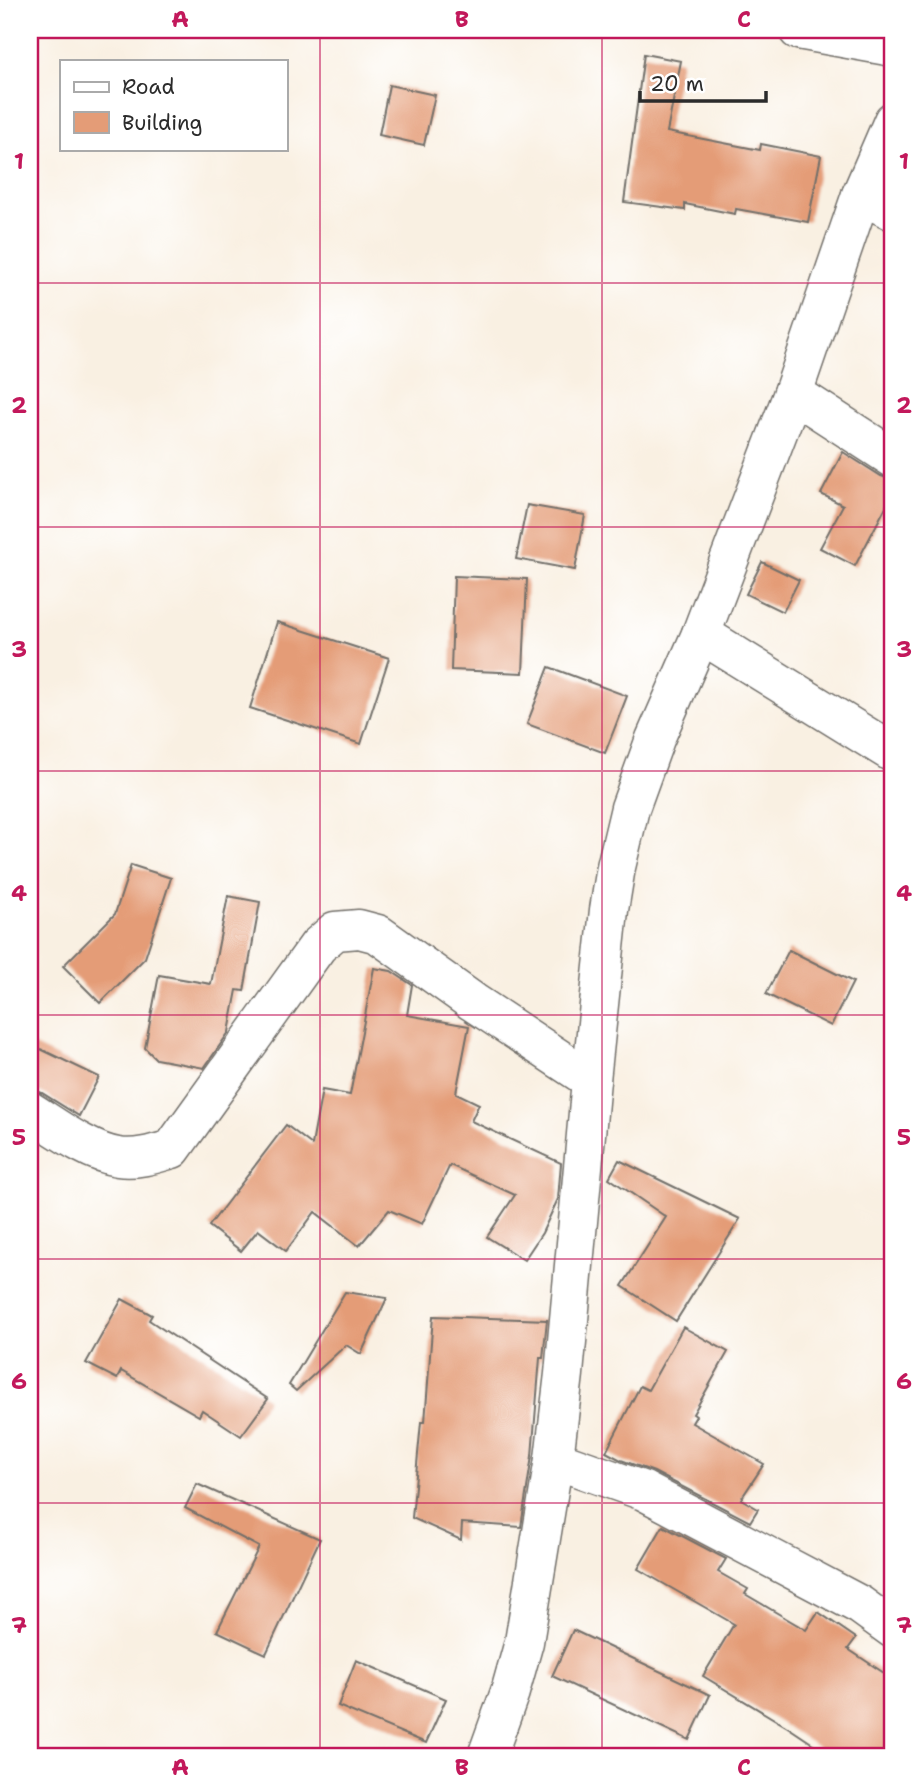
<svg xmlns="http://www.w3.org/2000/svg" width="923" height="1786" font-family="'Shantell Sans',sans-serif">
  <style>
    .building { fill: #e49c77 }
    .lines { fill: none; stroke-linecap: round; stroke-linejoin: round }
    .minor-casing { stroke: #73706b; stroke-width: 41 }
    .minor { stroke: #fff; stroke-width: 38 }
    .grid { fill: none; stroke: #c2185b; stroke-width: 2; stroke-opacity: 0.55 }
    .neatline { fill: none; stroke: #c2185b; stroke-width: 2.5 }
    .grid-label { font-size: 23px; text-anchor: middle; font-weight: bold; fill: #c2185b }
  </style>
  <rect width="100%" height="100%" fill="#fff"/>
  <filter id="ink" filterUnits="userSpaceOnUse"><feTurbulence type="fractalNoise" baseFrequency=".0143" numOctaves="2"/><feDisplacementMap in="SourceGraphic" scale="14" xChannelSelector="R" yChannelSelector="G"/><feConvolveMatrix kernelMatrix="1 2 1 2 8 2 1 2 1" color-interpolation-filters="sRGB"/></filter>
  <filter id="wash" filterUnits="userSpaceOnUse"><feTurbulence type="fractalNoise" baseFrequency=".00686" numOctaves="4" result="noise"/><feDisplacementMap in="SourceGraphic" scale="28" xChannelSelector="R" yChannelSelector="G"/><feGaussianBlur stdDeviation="1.57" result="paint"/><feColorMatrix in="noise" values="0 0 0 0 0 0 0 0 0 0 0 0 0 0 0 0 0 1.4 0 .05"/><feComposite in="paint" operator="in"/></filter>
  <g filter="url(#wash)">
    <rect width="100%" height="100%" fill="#f9f0e2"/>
    <g id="blocks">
      <g class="building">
        <polygon points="644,54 681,61 667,132 760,150 761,144 821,156 808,222 736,209 735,214 685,204 685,210 624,202"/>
        <polygon points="389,85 435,95 424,145 379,135"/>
        <polygon points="843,452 881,476 893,480 893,493 855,566 820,548 843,505 821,494"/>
        <polygon points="527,505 585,515 575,570 516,559"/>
        <polygon points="762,562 799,580 783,612 746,594"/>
        <polygon points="454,576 527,579 523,673 451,670"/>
        <polygon points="277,622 389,658 361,744 250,708"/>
        <polygon points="549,667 627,696 605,753 527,724"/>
        <polygon points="131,865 171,878 145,958 100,1003 63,966 115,914"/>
        <polygon points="228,896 260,902 244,991 237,990 229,1032 204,1068 156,1059 145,1048 159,975 211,984"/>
        <polygon points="789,950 853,982 831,1026 766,994"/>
        <polygon points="374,968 391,971 412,985 407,1015 469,1026 456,1093 479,1104 471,1121 561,1163 558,1199 542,1233 524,1260 487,1237 515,1195 450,1165 422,1224 389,1210 359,1246 315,1212 286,1251 258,1230 241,1251 209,1226 286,1125 312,1145 322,1090 350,1095"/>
        <polygon points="30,1044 99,1077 79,1116 42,1093 30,1089"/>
        <polygon points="619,1160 740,1219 676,1321 622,1286 666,1217 609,1178"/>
        <polygon points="345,1292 387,1298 361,1354 346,1345 296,1391 289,1385"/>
        <polygon points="122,1299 152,1315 149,1320 268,1399 241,1436 202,1410 199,1416 121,1371 117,1379 86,1363"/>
        <polygon points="433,1316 547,1320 543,1358 540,1358 532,1456 521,1527 462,1523 461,1540 412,1518 421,1422 425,1422"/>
        <polygon points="683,1327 728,1352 693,1414 696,1416 692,1423 764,1464 741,1499 758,1509 750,1522 654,1472 621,1460 606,1452 640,1386 648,1390"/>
        <polygon points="197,1484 320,1539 266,1654 217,1631 259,1547 185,1508"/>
        <polygon points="663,1526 726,1559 718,1572 748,1589 745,1594 806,1630 818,1612 856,1638 848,1649 893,1679 893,1756 831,1756 789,1728 703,1676 734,1624 638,1569"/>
        <polygon points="573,1630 710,1695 689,1740 552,1676"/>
        <polygon points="356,1660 446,1699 426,1743 338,1706"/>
      </g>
    </g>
  </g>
  <g filter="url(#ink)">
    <use href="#blocks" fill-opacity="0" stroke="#73706b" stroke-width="2"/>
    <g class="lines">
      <g class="minor-casing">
        <g id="minor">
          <polyline points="798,30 893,47"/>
          <polyline points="861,195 893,211"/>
          <polyline points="793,393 893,458"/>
          <polyline points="701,634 893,753"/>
          <path d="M 30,1111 C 54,1126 90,1153 118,1157 C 136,1160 155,1154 172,1149 L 318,946 L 335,931 L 359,929 L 378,934 L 473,1002 L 591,1080"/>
          <polyline points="554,1459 644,1491 860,1605 893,1629"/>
          <polyline points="487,1756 510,1692 524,1642 554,1459 564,1374 591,1080 609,910 616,867 630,808 655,739 701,634 793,393 861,195 893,121"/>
        </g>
      </g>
      <use href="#minor" class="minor"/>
    </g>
  </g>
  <path class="grid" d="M 320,30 L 320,1756M 602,30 L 602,1756M 30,283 L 893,283M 30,527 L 893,527M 30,771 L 893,771M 30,1015 L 893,1015M 30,1259 L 893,1259M 30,1503 L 893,1503"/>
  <rect width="923" height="1786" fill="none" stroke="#fff" stroke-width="77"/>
  <rect x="60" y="60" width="228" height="91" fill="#ffffff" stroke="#aaaaaa" stroke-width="2"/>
  <rect x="74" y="82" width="35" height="10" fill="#ffffff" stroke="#aaaaaa" stroke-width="2"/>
  <text x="122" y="94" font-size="21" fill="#2b2b2b">Road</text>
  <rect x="74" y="112" width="35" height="21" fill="#e49c77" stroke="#aaaaaa" stroke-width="2"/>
  <text x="122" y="130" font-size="21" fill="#2b2b2b">Building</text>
  <path d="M640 91v10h126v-10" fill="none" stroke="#2b2b2b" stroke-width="3.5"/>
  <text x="650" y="91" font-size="21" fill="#2b2b2b" stroke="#ffffff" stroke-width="5" paint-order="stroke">20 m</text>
  <rect x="38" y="38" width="846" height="1710" class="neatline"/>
  <g class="grid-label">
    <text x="180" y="27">A</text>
    <text x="462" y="27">B</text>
    <text x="744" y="27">C</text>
    <text x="19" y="169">1</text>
    <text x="904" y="169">1</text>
    <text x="19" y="413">2</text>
    <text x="904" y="413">2</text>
    <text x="19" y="657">3</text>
    <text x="904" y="657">3</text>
    <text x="19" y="901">4</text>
    <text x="904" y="901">4</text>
    <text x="19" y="1145">5</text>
    <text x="904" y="1145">5</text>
    <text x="19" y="1389">6</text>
    <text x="904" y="1389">6</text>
    <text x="19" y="1633">7</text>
    <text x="904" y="1633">7</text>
    <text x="180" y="1775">A</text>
    <text x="462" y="1775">B</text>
    <text x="744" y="1775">C</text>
  </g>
</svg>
